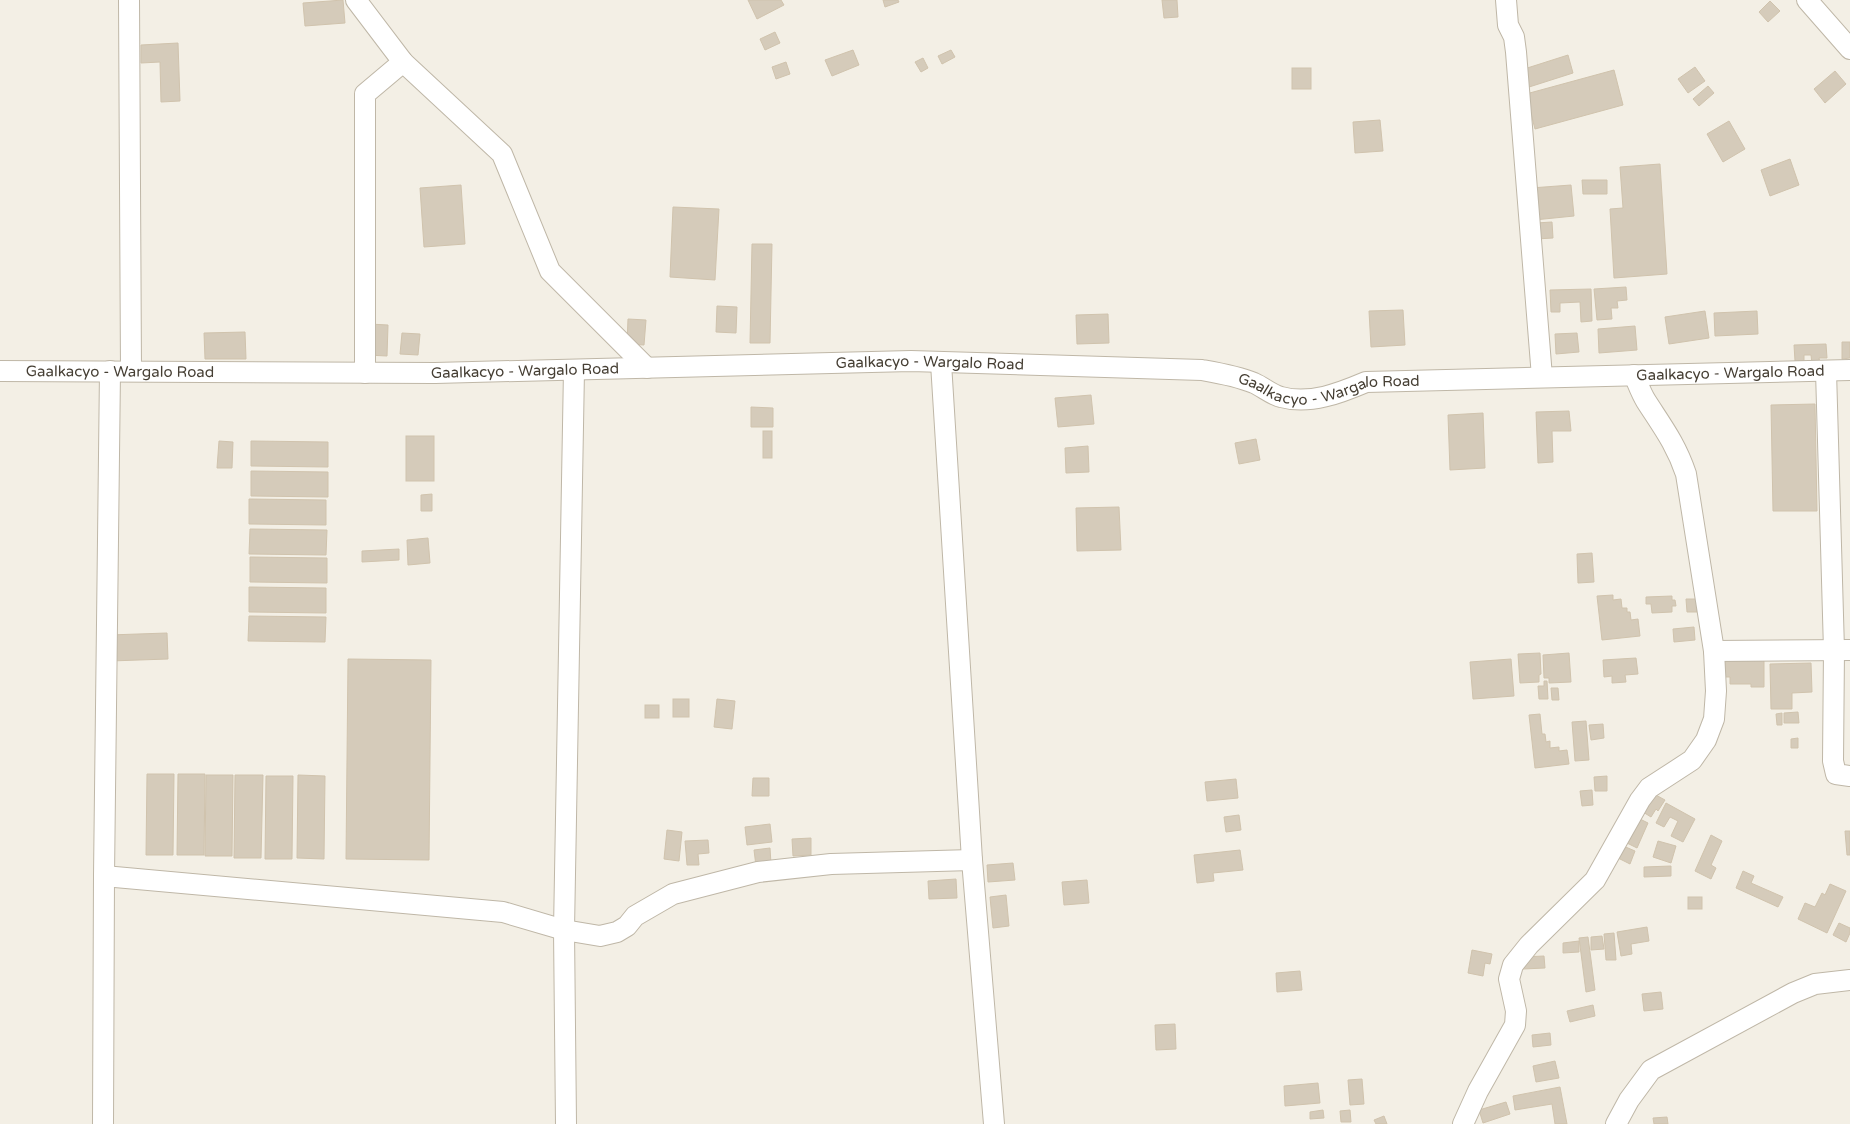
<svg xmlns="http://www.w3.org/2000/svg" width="1850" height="1124" font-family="'Varela Round',sans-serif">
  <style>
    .building { fill: #d5cbba; stroke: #d0c3ad }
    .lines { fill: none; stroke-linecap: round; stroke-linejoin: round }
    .minor-casing { stroke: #bfb7a7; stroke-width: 22 }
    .minor { stroke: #fff; stroke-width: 20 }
    .labels { text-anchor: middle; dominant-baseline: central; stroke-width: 4.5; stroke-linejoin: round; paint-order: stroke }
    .street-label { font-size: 15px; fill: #463f34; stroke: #fff }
  </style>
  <rect width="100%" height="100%" fill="#f3efe5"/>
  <g class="building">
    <polygon points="343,0 345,23 305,26 303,3"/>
    <polygon points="748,0 781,0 784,5 757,19"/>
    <polygon points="883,0 898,0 899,2 885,7"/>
    <polygon points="1162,0 1177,0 1178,17 1164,18"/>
    <polygon points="1770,1 1780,11 1768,22 1759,12"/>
    <polygon points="775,32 780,43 765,50 760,39"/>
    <polygon points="178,43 180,101 161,102 160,62 141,63 141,45"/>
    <polygon points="853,50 859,65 832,76 825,60"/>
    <polygon points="951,50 955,57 942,64 938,56"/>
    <polygon points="1568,55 1573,73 1526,88 1521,70"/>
    <polygon points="923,58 928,68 921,72 915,62"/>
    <polygon points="786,62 790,74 776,79 772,67"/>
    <polygon points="1695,67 1705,81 1688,93 1678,79"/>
    <rect x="1292" y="68" width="19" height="21"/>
    <polygon points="1614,70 1623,105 1535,129 1526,94"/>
    <polygon points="1835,71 1846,84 1825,103 1814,89"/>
    <polygon points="1708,86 1714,93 1699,106 1693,99"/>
    <polygon points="1380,120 1383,151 1355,153 1353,122"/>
    <polygon points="1729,121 1745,149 1723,162 1707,134"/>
    <polygon points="1790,159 1799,185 1770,196 1761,170"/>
    <polygon points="1660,164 1667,274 1614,278 1610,209 1623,208 1620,167"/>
    <polygon points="1582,180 1607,180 1607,194 1583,194"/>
    <polygon points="461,185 465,244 424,247 420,188"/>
    <polygon points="1571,185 1574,216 1534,220 1531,188"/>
    <polygon points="673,207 719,209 715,280 670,277"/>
    <polygon points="1552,222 1553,238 1536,239 1536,223"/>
    <polygon points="752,244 772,244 770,343 750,343"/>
    <polygon points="1626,287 1627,300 1617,301 1618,308 1611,308 1612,319 1597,320 1594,289"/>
    <polygon points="1591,289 1592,321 1581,322 1580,302 1560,303 1560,312 1551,312 1550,290"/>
    <polygon points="717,306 737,307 736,333 716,332"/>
    <polygon points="1403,310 1405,345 1371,347 1369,311"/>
    <polygon points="1705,311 1709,338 1669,344 1665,317"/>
    <polygon points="1757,311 1758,334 1715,336 1714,313"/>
    <polygon points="1108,314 1109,343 1077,344 1076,315"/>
    <polygon points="628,319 646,320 644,345 627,344"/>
    <polygon points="369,324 388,325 387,356 367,355"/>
    <polygon points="1635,326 1637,350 1599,353 1598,329"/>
    <polygon points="245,332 246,359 205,359 204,333"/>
    <polygon points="402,333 420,334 418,355 400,354"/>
    <polygon points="1577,333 1579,352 1556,354 1555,334"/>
    <polygon points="1842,342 1850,342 1850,358 1842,359"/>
    <polygon points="1826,344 1827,358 1819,358 1820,364 1812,364 1811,355 1804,355 1804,361 1795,361 1794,345"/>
    <polygon points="1091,395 1094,424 1058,427 1055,398"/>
    <polygon points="1815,404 1817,511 1773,511 1771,405"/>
    <polygon points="751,407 773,408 773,427 751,427"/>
    <polygon points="1569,411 1571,431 1552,431 1553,462 1538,463 1536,412"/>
    <polygon points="1483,413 1485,468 1450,470 1448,415"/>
    <rect x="763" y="431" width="9" height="27"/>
    <rect x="406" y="436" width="28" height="45"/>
    <polygon points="1256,439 1260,460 1239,464 1235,443"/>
    <polygon points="219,441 233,442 232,468 217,468"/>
    <polygon points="251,441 328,442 328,467 251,466"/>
    <polygon points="1088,446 1089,472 1066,473 1065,448"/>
    <polygon points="251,471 328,472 328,497 251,496"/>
    <polygon points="432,494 432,511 421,511 421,495"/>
    <polygon points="249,499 326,500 326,525 249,524"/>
    <polygon points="1119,507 1121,550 1077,551 1076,508"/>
    <polygon points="250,529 327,530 326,555 249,554"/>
    <polygon points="428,538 430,563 408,565 407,540"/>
    <polygon points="399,549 399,560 362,562 362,551"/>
    <polygon points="1592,553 1594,582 1578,583 1577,554"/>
    <polygon points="250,557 327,558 327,583 250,582"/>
    <polygon points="249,587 326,588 326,613 249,612"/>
    <polygon points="1613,595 1613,600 1621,599 1622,608 1627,608 1627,612 1630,612 1631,620 1638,619 1640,636 1602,640 1597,596"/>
    <polygon points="1672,596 1672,600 1675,600 1676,606 1672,606 1672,612 1652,613 1651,604 1646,604 1646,597"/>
    <polygon points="1686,599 1697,599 1697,612 1687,612"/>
    <polygon points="249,616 326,617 325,642 248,641"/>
    <polygon points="1694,627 1695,640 1674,642 1673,629"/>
    <polygon points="167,633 168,659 110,661 109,635"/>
    <polygon points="1540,653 1541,674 1539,675 1539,682 1520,683 1518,654"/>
    <polygon points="1569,653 1571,682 1549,683 1549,678 1544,678 1543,655"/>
    <polygon points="1636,658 1638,674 1625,675 1626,682 1612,683 1612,676 1604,677 1603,660"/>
    <polygon points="348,659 431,660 429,860 346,859"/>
    <polygon points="1511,659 1514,696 1473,699 1470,662"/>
    <polygon points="1719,660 1764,660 1764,687 1751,687 1751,684 1730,684 1730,677 1719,677"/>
    <polygon points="1811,663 1812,692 1792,693 1792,709 1771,709 1770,664"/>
    <polygon points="1544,681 1547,681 1548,699 1539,699 1538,686 1544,686"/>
    <polygon points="1551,688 1558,688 1559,700 1552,700"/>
    <rect x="673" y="699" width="16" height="18"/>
    <polygon points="717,699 735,701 732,729 714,727"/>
    <rect x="645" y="705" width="14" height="13"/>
    <polygon points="1798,712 1799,723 1784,723 1784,713"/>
    <polygon points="1782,713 1782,725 1777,725 1776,714"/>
    <polygon points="1540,714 1542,734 1545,734 1546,742 1550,741 1550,748 1559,747 1559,751 1567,750 1569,764 1535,768 1529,715"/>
    <polygon points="1586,721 1589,760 1575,761 1572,722"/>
    <polygon points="1603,724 1604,738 1591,740 1589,725"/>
    <polygon points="1798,738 1798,748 1791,748 1791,739"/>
    <polygon points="147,774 174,774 173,855 146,855"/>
    <polygon points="178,774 205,774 204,855 177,855"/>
    <polygon points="206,775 233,775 232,856 205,856"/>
    <polygon points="235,775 263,775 261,858 234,858"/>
    <polygon points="298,775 325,776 324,859 297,858"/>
    <polygon points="266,776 293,776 292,859 265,859"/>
    <polygon points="1607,776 1607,791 1595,791 1594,777"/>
    <polygon points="753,778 769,778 769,796 752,796"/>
    <polygon points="1236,779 1238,798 1207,801 1205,782"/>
    <polygon points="1592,790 1593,805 1582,806 1580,791"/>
    <polygon points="1654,794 1665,800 1658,811 1656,809 1651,817 1643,812"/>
    <polygon points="1666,803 1695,819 1683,842 1671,836 1678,821 1670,817 1664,827 1656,823"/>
    <polygon points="1239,815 1241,830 1226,832 1224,817"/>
    <polygon points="1638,818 1648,823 1637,848 1627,843"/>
    <polygon points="770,824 772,842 747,845 745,827"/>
    <polygon points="667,830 682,832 679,861 664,859"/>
    <polygon points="1845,831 1850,831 1850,855 1847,855"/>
    <polygon points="1711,835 1722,841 1711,865 1716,868 1711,879 1695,871"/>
    <polygon points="811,838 811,855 793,856 792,839"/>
    <polygon points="708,840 709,853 698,854 699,865 687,865 685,841"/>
    <polygon points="1658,841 1676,846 1671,863 1653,857"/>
    <polygon points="1621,845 1635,851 1630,864 1616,857"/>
    <polygon points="770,848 771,864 756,866 754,850"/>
    <polygon points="1240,850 1243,870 1213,873 1214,881 1197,883 1194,855"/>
    <polygon points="1013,863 1015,880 988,882 987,865"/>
    <polygon points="1671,866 1671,876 1644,877 1644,867"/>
    <polygon points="1743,871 1754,876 1751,883 1783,897 1778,907 1736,888"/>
    <polygon points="956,879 957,898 929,899 928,881"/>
    <polygon points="1087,880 1089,903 1064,905 1062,882"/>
    <polygon points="1830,884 1846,891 1827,933 1798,919 1805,903 1815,907 1822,893 1825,895"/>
    <polygon points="1006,895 1009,926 993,928 990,897"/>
    <rect x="1688" y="897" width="14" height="12"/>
    <polygon points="1839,923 1850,928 1850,933 1846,942 1833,935"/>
    <polygon points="1647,927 1649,941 1631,944 1632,954 1621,956 1617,932"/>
    <polygon points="1614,933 1616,960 1606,960 1604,934"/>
    <polygon points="1602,936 1604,949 1591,950 1591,937"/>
    <polygon points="1588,937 1595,990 1586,992 1579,938"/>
    <polygon points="1579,941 1579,952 1563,953 1563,943"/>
    <polygon points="1472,950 1492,954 1490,964 1485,963 1483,976 1468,973"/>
    <polygon points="1544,956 1545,968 1523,969 1523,957"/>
    <polygon points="1300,971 1302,990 1277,992 1276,973"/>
    <polygon points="1661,992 1663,1009 1644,1011 1642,994"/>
    <polygon points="1593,1005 1595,1016 1570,1022 1567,1011"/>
    <polygon points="1175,1024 1176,1049 1156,1050 1155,1025"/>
    <polygon points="1550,1033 1551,1045 1533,1047 1532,1035"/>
    <polygon points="1555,1061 1559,1078 1536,1082 1533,1066"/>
    <polygon points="1362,1079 1364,1104 1350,1105 1348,1080"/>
    <polygon points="1318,1083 1320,1103 1285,1106 1284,1086"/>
    <polygon points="1560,1087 1567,1124 1555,1124 1552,1104 1515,1110 1513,1096"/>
    <polygon points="1506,1102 1510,1114 1483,1123 1479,1110"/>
    <polygon points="1323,1110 1324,1118 1310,1119 1310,1112"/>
    <polygon points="1350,1110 1351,1122 1341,1122 1340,1111"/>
    <polygon points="1384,1116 1387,1124 1376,1124 1374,1120"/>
    <polygon points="1667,1117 1668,1124 1654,1124 1653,1118"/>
  </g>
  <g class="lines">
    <g class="minor-casing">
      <g id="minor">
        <polyline points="129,0 131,371"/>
        <polyline points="356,0 403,62 502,154 550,271 647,368"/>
        <polyline points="1506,0 1508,25 1514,37 1516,52 1542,377"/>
        <polyline points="1807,0 1850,49"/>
        <polyline points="941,363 972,860 994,1124"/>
        <path id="s1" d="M 0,371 L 435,373 L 911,361 L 1202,370 C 1219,373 1237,376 1254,383 C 1263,387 1272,395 1281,397 C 1310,405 1340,393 1366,382 L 1850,370"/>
        <polyline points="1826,371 1834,650 1833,761 1836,774 1850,776"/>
        <polyline points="365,373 365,94 403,62"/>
        <polyline points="1714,651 1850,650"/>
        <polyline points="104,876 503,912 564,930 600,936 617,932 627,926 635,916 673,894 758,872 831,864 972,860"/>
        <polyline points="103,1124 104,876 110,371"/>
        <polyline points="566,1124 564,930 574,370"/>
        <path d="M 1463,1124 L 1478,1091 L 1515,1025 L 1516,1011 L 1509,979 L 1513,965 L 1529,945 L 1595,880 L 1640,800 L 1649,788 L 1692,760 L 1706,740 L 1714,719 L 1716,691 L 1714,651 L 1686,474 C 1676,444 1662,426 1646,401 C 1641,393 1638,384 1634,375"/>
        <polyline points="1616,1124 1629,1100 1651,1070 1793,993 1815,984 1850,980"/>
      </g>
    </g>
    <use href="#minor" class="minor"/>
  </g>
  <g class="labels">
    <g class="street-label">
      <text stroke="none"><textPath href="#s1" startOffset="930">Gaalkacyo - Wargalo Road</textPath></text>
      <text stroke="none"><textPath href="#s1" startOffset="120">Gaalkacyo - Wargalo Road</textPath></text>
      <text stroke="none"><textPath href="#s1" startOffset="525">Gaalkacyo - Wargalo Road</textPath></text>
      <text stroke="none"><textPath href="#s1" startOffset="1739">Gaalkacyo - Wargalo Road</textPath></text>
      <text stroke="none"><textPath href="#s1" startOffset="1334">Gaalkacyo - Wargalo Road</textPath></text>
    </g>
  </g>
</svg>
